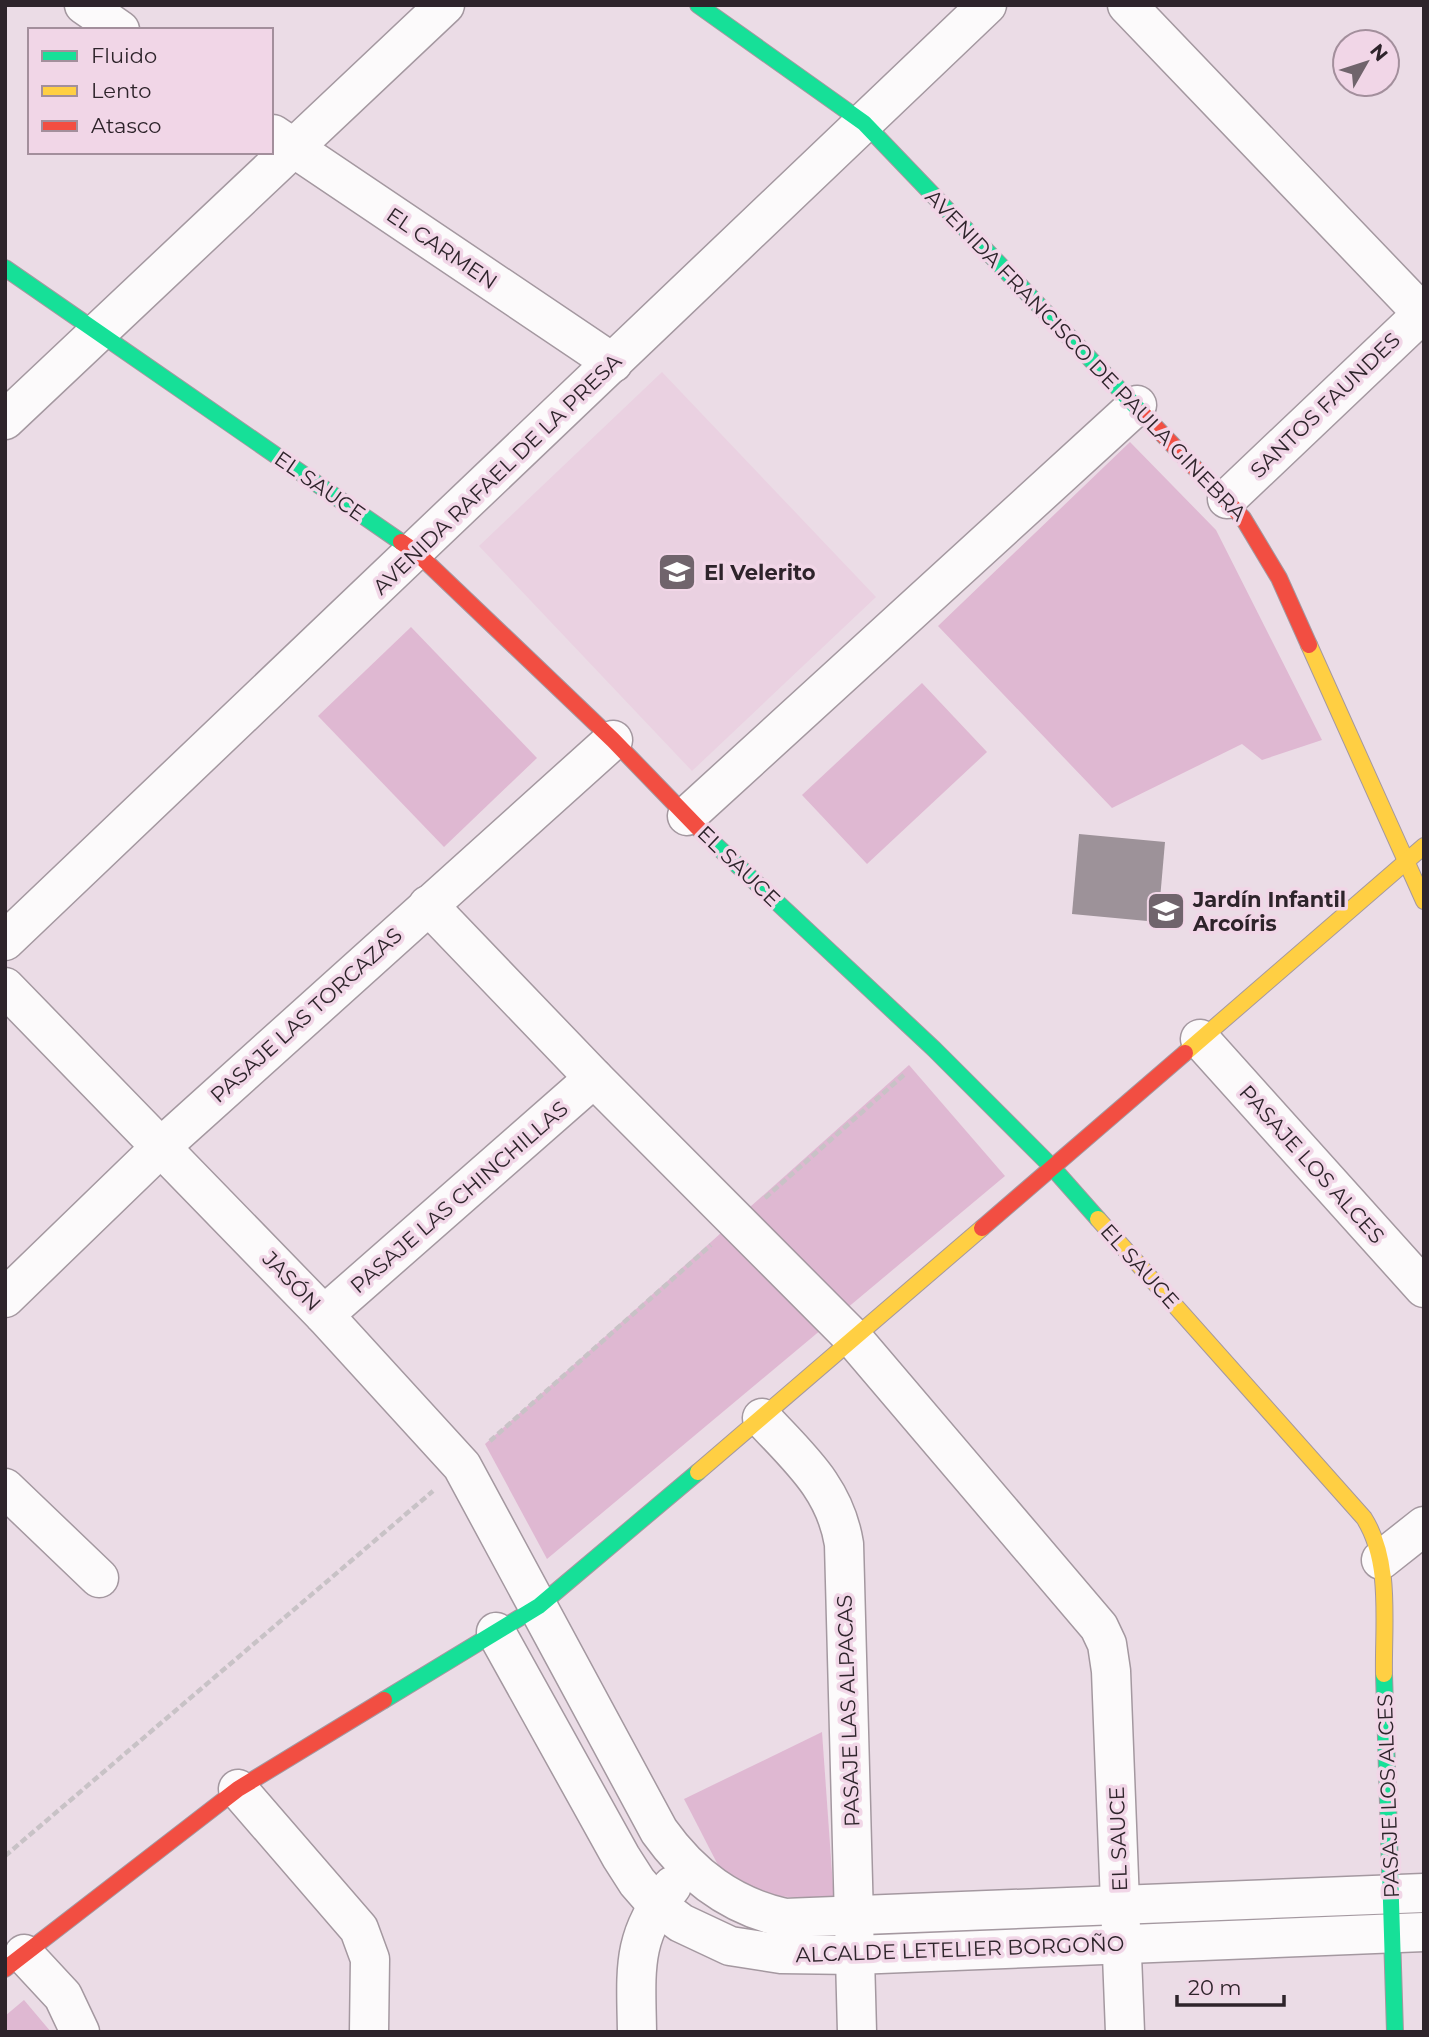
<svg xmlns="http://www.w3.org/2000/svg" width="1429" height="2037" font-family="Montserrat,sans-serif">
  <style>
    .built { fill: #ead1e1 }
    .green { fill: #dfb8d2 }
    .building { fill: #9d9299 }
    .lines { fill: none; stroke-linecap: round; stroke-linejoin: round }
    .street-casing { stroke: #a498a0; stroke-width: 41 }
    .fast-casing { stroke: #a498a0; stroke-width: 18 }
    .slow-casing { stroke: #a498a0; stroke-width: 18 }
    .jam-casing { stroke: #a498a0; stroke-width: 18 }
    .path { stroke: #c8c2c6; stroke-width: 4.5; stroke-dasharray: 7 3.5; stroke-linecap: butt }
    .street { stroke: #fcfafb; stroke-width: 38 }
    .fast { stroke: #16e098; stroke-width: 16 }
    .slow { stroke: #ffcf43; stroke-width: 16 }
    .jam { stroke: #f24e42; stroke-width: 16 }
    .labels { text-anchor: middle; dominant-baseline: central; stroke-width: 7; stroke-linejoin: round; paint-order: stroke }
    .street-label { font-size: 21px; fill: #2e242b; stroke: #f1d6e7 }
    .poi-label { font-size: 21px; font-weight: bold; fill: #2e242b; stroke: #f1d6e7; text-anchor: start }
  </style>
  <rect width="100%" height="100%" fill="#ebdce6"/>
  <polygon class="built" points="662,372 876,597 692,771 479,546"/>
  <g class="green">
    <polygon points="1130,442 1216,530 1322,740 1262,760 1242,744 1112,808 938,626"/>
    <polygon points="411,627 537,758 444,847 318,716"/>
    <polygon points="922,683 987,752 867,864 802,795"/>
    <polygon points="909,1065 1005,1176 547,1559 485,1444"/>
    <polygon points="822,1732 834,1901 766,1895 719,1867 684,1799"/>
    <polygon points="24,2000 51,2032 5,2032 5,2016"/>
  </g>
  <polygon class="building" points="1079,834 1165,842 1158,922 1072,914"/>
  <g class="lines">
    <g class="street-casing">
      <g id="street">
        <polyline points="84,5 120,30"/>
        <polyline points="1127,5 1424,315"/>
        <polyline points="273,134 613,363"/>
        <polyline points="5,420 445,5"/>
        <polyline points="1227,499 1424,312"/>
        <polyline points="687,816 1137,405"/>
        <polyline points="428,905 594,1078 853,1338 1099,1627 1107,1644 1111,1671 1125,2032"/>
        <polyline points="5,941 987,5"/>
        <path d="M 5,987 L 324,1315 L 462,1466 L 659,1831 C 691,1876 731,1906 785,1918 L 1424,1893"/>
        <polyline points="1200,1039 1424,1288"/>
        <polyline points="5,1298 162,1146 613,740"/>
        <polyline points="324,1315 594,1078"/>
        <path d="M 762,1418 C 799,1458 835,1488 844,1544 L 857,2032"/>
        <polyline points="5,1488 99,1578"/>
        <polyline points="1381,1560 1424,1526"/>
        <polyline points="496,1632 621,1857 637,1882 657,1905 681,1923 730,1946 781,1954 855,1955 1424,1932"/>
        <polyline points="238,1789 359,1929 370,1959 369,2032"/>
        <polyline points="24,1954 63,1996 80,2032"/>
        <path d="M 637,2032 C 636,1969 631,1937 672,1886"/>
      </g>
    </g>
    <g class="fast-casing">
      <g id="fast">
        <polyline points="698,5 864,123 1142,413"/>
        <polyline points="5,268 401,542"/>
        <polyline points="704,834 934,1049 1052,1167 1098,1219"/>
        <polyline points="1384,1674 1395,2032"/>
        <polyline points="384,1700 539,1606 698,1472"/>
      </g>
    </g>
    <g class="slow-casing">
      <g id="slow">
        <polyline points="1309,645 1424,901"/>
        <polyline points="1185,1053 1424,846"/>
        <path d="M 1098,1219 L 1364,1518 C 1392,1562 1383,1624 1384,1674"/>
        <polyline points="698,1472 982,1228"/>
      </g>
    </g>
    <g class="jam-casing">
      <g id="jam">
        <polyline points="1142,413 1243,518 1279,578 1309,645"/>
        <polyline points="401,542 416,552 613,740 704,834"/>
        <polyline points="982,1228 1185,1053"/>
        <polyline points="5,1969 238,1789 384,1700"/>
      </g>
    </g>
    <g class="path">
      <polyline points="765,1198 905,1074"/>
      <polyline points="490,1441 711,1245"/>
      <polyline points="5,1856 433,1491"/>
    </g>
    <use href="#street" class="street"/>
    <use href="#fast" class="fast"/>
    <use href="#slow" class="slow"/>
    <use href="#jam" class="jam"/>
  </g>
  <defs>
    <g id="school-square" transform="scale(2.0125)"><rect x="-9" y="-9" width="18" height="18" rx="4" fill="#70646c" stroke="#f1d6e7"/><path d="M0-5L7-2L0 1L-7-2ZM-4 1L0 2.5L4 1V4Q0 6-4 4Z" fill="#fff"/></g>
  </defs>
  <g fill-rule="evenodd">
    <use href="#school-square" x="677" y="572"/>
    <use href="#school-square" x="1166" y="911"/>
  </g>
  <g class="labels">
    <g class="street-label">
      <text transform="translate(442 248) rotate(34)">EL CARMEN</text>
      <text transform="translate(1086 355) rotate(46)">AVENIDA FRANCISCO DE PAULA GINEBRA</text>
      <text transform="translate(1325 405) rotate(-44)">SANTOS FAUNDES</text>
      <text transform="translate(497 474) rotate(-44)">AVENIDA RAFAEL DE LA PRESA</text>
      <text transform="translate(320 486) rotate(35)">EL SAUCE</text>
      <text transform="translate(739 866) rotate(44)">EL SAUCE</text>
      <text transform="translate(306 1015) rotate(-42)">PASAJE LAS TORCAZAS</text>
      <text transform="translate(1312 1164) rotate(48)">PASAJE LOS ALCES</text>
      <text transform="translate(459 1197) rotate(-41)">PASAJE LAS CHINCHILLAS</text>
      <text transform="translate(1140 1266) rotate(48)">EL SAUCE</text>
      <text transform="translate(292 1281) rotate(46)">JASÓN</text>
      <text transform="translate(848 1711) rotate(-92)">PASAJE LAS ALPACAS</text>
      <text transform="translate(1388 1796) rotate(-92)">PASAJE LOS ALCES</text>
      <text transform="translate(1118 1839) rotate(-92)">EL SAUCE</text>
      <text transform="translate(960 1949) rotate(-2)">ALCALDE LETELIER BORGOÑO</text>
    </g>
    <g class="poi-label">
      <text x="704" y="572">El Velerito</text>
      <text x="1193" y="899">Jardín Infantil<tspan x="1193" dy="24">Arcoíris</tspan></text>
    </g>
  </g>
  <rect width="1429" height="2037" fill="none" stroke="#2e242b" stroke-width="14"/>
  <rect x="28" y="28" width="245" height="126" fill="#f1d6e7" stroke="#a38f9c" stroke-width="2"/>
  <rect x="42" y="51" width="35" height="10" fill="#16e098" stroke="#a38f9c" stroke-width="2"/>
  <text x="91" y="63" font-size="21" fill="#2e242b">Fluido</text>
  <rect x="42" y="86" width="35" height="10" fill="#ffcf43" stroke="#a38f9c" stroke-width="2"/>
  <text x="91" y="98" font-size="21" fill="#2e242b">Lento</text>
  <rect x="42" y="121" width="35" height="10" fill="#f24e42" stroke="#a38f9c" stroke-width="2"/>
  <text x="91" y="133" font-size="21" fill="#2e242b">Atasco</text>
  <g transform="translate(1366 63) rotate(51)"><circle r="33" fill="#f1d6e7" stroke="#a38f9c" stroke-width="2"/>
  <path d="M0-5L12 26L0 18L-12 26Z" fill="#70646c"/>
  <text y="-10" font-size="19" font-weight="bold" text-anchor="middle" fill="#2e242b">N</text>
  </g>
  <path d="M1177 1995v10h107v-10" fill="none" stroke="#2e242b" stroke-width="3.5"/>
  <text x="1188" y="1995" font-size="21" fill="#2e242b" stroke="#f1d6e7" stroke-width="5" paint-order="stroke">20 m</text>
</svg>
